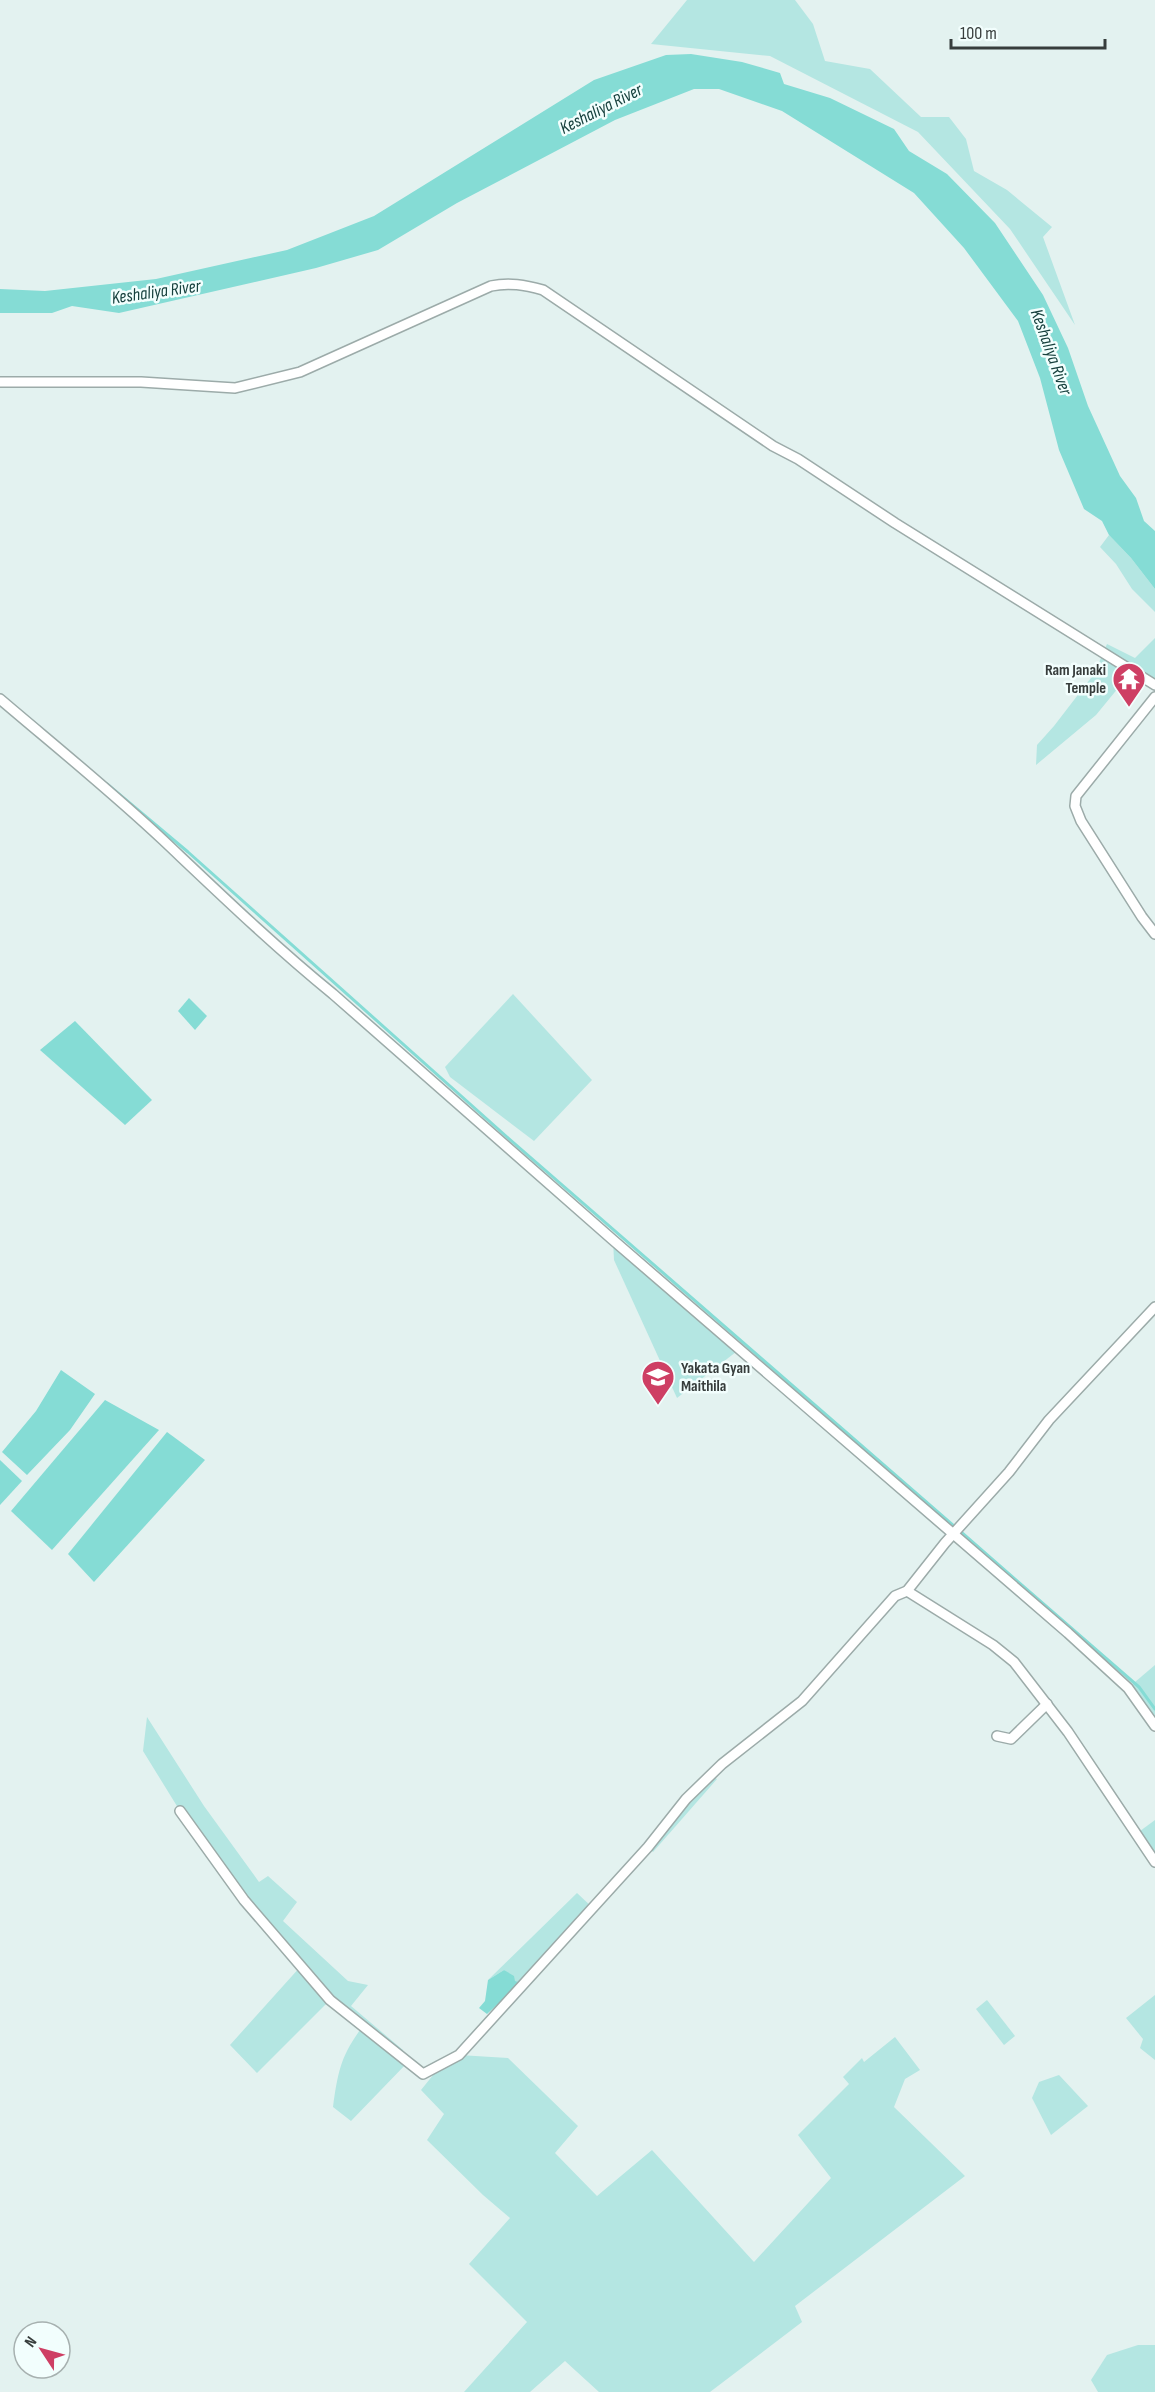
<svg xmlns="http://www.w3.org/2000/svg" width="1155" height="2392" font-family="'Sofia Sans Condensed',sans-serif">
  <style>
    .green { fill: #b4e6e2 }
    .water { fill: #85dcd5 }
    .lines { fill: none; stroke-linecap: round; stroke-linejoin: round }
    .stream { stroke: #85dcd5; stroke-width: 3 }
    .street-casing { stroke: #9caba9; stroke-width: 12 }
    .street { stroke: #fff; stroke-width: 9 }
    .labels { text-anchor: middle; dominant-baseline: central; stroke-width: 5; stroke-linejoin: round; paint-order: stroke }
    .poi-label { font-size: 16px; font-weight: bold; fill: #373d3c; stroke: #f2fefd; text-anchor: end }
    .water-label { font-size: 18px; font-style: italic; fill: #17413e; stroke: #f2fefd }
  </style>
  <rect width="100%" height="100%" fill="#e3f2f0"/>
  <g class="green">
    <polygon points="687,0 795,0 813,24 825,61 870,69 921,117 949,117 966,139 974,171 1007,190 1052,227 1043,237 1075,325 1010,229 918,132 770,56 651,44"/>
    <polygon points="1109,535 1131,558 1155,589 1155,612 1132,589 1116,564 1100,547"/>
    <polygon points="1155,638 1155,686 1128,676 1096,715 1036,765 1037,745 1054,726 1094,674 1107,644 1135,658"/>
    <polygon points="513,994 592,1080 534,1141 450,1077 445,1067"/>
    <polygon points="613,1240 741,1348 677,1398 614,1260"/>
    <polygon points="1155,1665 1155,1726 1128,1688"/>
    <path d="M 147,1717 L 204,1806 L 259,1882 L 268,1876 L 297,1902 L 283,1921 L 348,1981 L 368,1985 L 351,2006 L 403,2050 L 399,2054 L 408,2062 L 351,2121 L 333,2107 C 338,2071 341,2055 363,2026 L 330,2000 L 257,2073 L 230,2045 L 301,1966 L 180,1811 L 143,1751 Z"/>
    <polygon points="711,1775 717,1779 653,1852 648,1847"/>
    <polygon points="1155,1820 1155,1862 1136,1834"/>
    <polygon points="577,1893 593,1908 525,1983 515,1981 504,1970 488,1980"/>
    <polygon points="1155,1995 1155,2060 1140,2048 1143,2039 1126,2018"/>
    <polygon points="987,2000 1015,2036 1004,2045 976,2009"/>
    <polygon points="895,2037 920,2070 905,2079 894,2107 965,2176 795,2306 802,2322 710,2392 599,2392 565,2361 530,2392 464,2392 527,2322 469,2264 510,2218 483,2195 427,2140 444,2114 421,2090 442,2064 459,2055 508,2058 578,2126 555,2153 597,2196 652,2150 754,2262 831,2178 798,2135 849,2084 843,2077 862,2058 864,2062"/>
    <polygon points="1059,2075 1088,2106 1051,2135 1032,2098 1039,2082"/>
    <polygon points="1138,2345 1155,2345 1155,2392 1098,2392 1091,2380 1107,2355"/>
  </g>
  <g class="water">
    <polygon points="691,54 742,62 780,73 784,84 830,98 894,129 909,151 947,174 995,223 1043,295 1068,348 1088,406 1120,476 1136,498 1144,521 1155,531 1155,589 1131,558 1109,535 1102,521 1084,509 1059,450 1040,378 1018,321 964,248 914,193 782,111 719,89 694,89 615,120 457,203 378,250 316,268 119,313 72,306 52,313 0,313 0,289 45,291 156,279 287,250 374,216 594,80 666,55"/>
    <polygon points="189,998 207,1016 195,1030 178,1011"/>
    <polygon points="75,1021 152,1100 125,1125 40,1050"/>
    <polygon points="61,1370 95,1394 70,1430 27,1475 2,1452 36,1411"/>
    <polygon points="105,1400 159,1430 52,1550 11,1511"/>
    <polygon points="167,1432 205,1460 94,1582 68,1554"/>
    <polygon points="0,1460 22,1481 0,1505"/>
    <polygon points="504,1970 514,1976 515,1981 525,1983 508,2002 500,2002 487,2014 479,2008 485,2001 488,1980"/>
  </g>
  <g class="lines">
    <g class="stream">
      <polyline points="107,784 188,852 507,1137 955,1527"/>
      <polyline points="961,1532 1139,1687 1155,1709"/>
    </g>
    <g class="street-casing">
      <g id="street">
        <path d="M 0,382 L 141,382 L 235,388 L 300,372 L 491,286 C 509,282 525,285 543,290 L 773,446 L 798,459 L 895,523 L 1155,685"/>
        <polyline points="1155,697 1076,796 1075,806 1081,821 1142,917 1155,934"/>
        <path d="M 0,699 C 54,745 111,791 163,840 C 218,892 274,946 333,994 L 613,1240 L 1068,1633 L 1128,1688 L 1155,1726"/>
        <polyline points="907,1591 993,1645 1014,1662 1068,1732 1155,1862"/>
        <polyline points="997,1736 1011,1739 1047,1704"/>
        <polyline points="180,1811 244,1900 330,2000 423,2074 459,2055 648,1847 686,1799 722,1764 802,1701 895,1596 907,1591 945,1543 1009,1472 1049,1420 1155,1307"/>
      </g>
    </g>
    <use href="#street" class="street"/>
  </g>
  <defs>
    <g id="temple-pin" transform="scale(1.725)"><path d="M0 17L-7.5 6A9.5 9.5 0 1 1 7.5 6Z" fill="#ce3f64" stroke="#f2fefd"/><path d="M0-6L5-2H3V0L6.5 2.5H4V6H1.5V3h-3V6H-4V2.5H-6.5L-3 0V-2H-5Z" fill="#fff"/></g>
    <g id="school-pin" transform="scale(1.725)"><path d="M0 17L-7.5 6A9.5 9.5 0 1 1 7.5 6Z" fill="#ce3f64" stroke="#f2fefd"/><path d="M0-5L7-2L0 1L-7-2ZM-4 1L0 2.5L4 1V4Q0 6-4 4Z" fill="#fff"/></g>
  </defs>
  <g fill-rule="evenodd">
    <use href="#temple-pin" x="1129" y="679"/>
    <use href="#school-pin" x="658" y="1377"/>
  </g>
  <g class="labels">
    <g class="poi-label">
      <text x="1106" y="670">Ram Janaki<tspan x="1106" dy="18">Temple</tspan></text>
      <text x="681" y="1368" text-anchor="start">Yakata Gyan<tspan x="681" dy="18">Maithila</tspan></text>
    </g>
    <g class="water-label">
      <text transform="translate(601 109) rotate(-27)">Keshaliya River</text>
      <text transform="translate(156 292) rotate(-8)">Keshaliya River</text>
      <text transform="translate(1051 352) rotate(70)">Keshaliya River</text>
    </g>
  </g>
  <g transform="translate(42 2350) rotate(306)"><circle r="28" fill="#f2fefd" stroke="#a7b1b0" stroke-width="1.5"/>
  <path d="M0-4.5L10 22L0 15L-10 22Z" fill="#ce3f64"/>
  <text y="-9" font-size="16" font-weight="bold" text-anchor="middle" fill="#373d3c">N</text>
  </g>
  <path d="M951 39v9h154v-9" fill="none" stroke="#373d3c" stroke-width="3"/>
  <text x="960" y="39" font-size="18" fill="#373d3c" stroke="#f2fefd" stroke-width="4.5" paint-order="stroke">100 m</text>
</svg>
